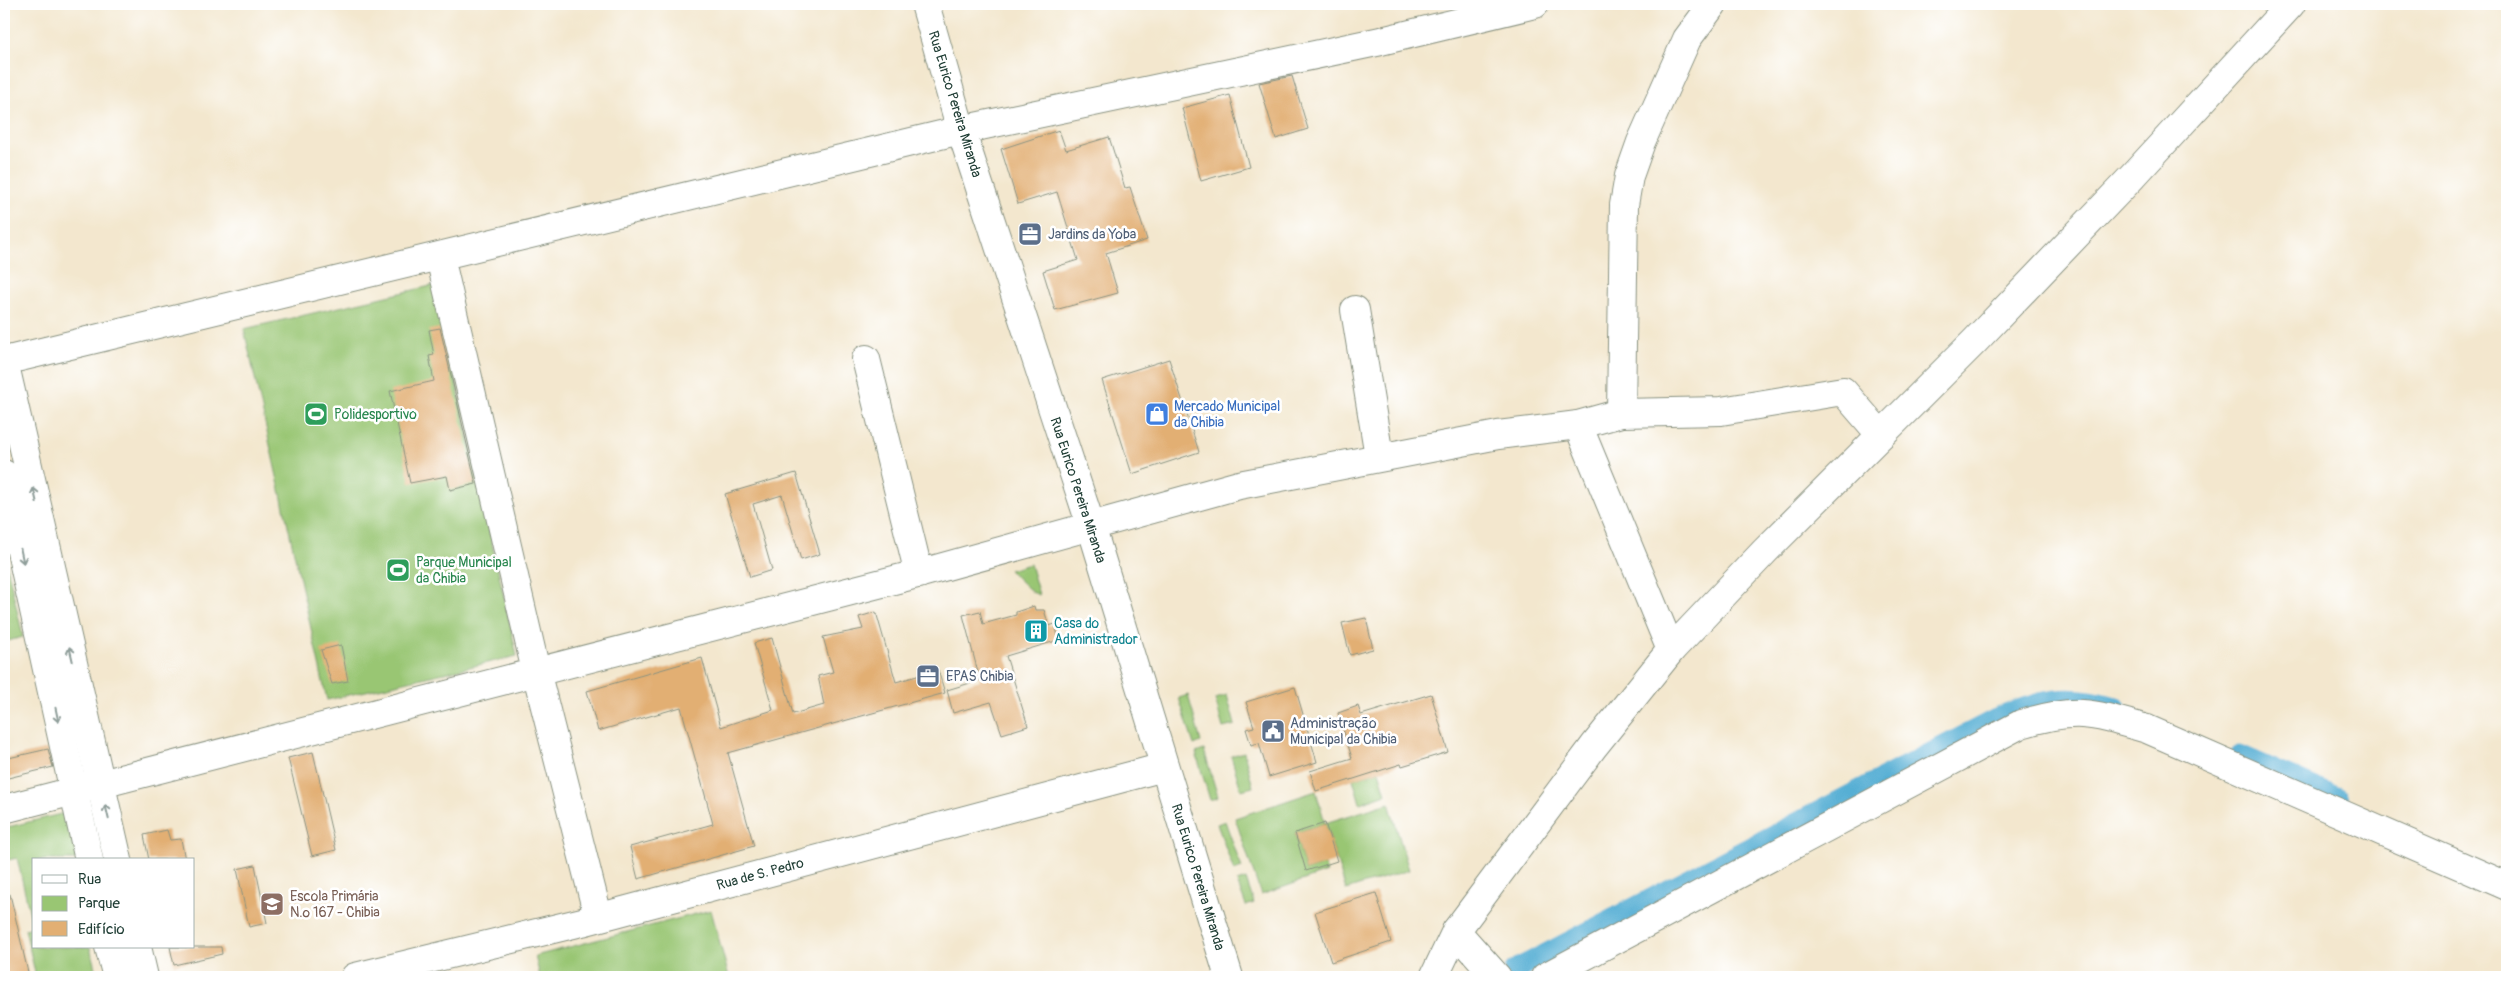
<svg xmlns="http://www.w3.org/2000/svg" width="2511" height="981" font-family="Pangolin,sans-serif">
  <style>
    .green { fill: #99c673; stroke: #5c8254 }
    .lines { fill: none; stroke-linecap: round; stroke-linejoin: round }
    .canal { stroke: #57afd4; stroke-width: 21 }
    .building { fill: #e2af73 }
    .minor-casing { stroke: #899281; stroke-width: 30 }
    .minor { stroke: #fff; stroke-width: 28 }
    .oneway { stroke: #8f9e9a }
    .labels { text-anchor: middle; dominant-baseline: central; stroke-width: 5; stroke-linejoin: round; paint-order: stroke }
    .street-label { font-size: 14px; fill: #1f3d34; stroke: #fff }
    .service-label { font-size: 14px; fill: #4e5e75; stroke: #fff; text-anchor: start }
    .shop-label { font-size: 14px; fill: #366cbe; stroke: #fff; text-anchor: start }
    .leisure-label { font-size: 14px; fill: #27864d; stroke: #fff; text-anchor: start }
    .culture-label { font-size: 14px; fill: #0d838f; stroke: #fff; text-anchor: start }
    .education-label { font-size: 14px; fill: #785e54; stroke: #fff; text-anchor: start }
  </style>
  <rect width="100%" height="100%" fill="#fff"/>
  <filter id="ink" filterUnits="userSpaceOnUse"><feTurbulence type="fractalNoise" baseFrequency=".02" numOctaves="2"/><feDisplacementMap in="SourceGraphic" scale="10" xChannelSelector="R" yChannelSelector="G"/><feConvolveMatrix kernelMatrix="1 2 1 2 8 2 1 2 1" color-interpolation-filters="sRGB"/></filter>
  <filter id="wash" filterUnits="userSpaceOnUse"><feTurbulence type="fractalNoise" baseFrequency=".0096" numOctaves="4" result="noise"/><feDisplacementMap in="SourceGraphic" scale="20" xChannelSelector="R" yChannelSelector="G"/><feGaussianBlur stdDeviation="1.12" result="paint"/><feColorMatrix in="noise" values="0 0 0 0 0 0 0 0 0 0 0 0 0 0 0 0 0 1.4 0 .05"/><feComposite in="paint" operator="in"/></filter>
  <g filter="url(#wash)">
    <rect width="100%" height="100%" fill="#f3e7ce"/>
    <g class="green">
      <polygon points="435,285 517,656 327,700 244,329"/>
      <polygon points="4,552 23,637 4,642"/>
      <polygon points="1030,564 1039,595 1032,592 1009,570"/>
      <polygon points="1188,695 1201,742 1194,745 1179,698"/>
      <polygon points="1227,695 1235,725 1223,728 1215,699"/>
      <polygon points="1204,750 1218,797 1210,800 1196,753"/>
      <polygon points="1244,752 1253,787 1241,790 1231,756"/>
      <polygon points="1379,771 1386,794 1360,803 1353,779"/>
      <polygon points="1316,791 1325,823 1389,803 1409,870 1346,890 1325,823 1295,833 1306,871 1324,865 1327,872 1261,895 1235,818"/>
      <polygon points="69,812 80,860 34,860 34,947 90,947 97,977 36,977 25,929 33,927 17,858 4,861 4,828"/>
      <polygon points="1225,821 1242,868 1234,871 1217,824"/>
      <polygon points="1246,879 1254,903 1246,906 1237,882"/>
      <polygon points="711,910 729,977 540,977 535,956"/>
    </g>
    <g class="lines">
      <g class="canal">
        <polyline points="2240,755 2338,798"/>
        <path d="M 1515,970 L 1994,720 C 2041,700 2065,692 2116,707"/>
      </g>
    </g>
    <g id="blocks">
      <g class="building">
        <polygon points="1292,76 1308,129 1276,139 1259,83"/>
        <polygon points="1230,95 1249,167 1201,181 1182,108"/>
        <polygon points="1059,130 1066,150 1109,137 1125,188 1130,187 1147,240 1106,253 1118,293 1055,310 1043,271 1078,260 1057,192 1018,204 1001,149"/>
        <polygon points="440,328 476,484 450,490 447,476 410,483 390,391 434,381 429,356 434,355 429,330"/>
        <polygon points="1169,359 1199,452 1132,474 1102,380"/>
        <polygon points="796,473 820,554 801,560 782,495 753,504 772,570 750,577 725,494"/>
        <polygon points="1034,606 1035,610 1044,610 1049,626 1055,624 1059,640 1006,656 1028,726 1002,734 991,702 953,713 947,690 980,680 963,615 980,611 983,624 1016,615 1016,612"/>
        <polygon points="876,612 896,682 938,670 945,693 728,753 754,846 638,879 630,847 713,824 681,707 598,731 587,691 702,658 721,727 773,710 754,643 772,638 793,714 824,705 818,676 833,672 823,637 863,629 859,617"/>
        <polygon points="1366,618 1373,649 1350,655 1342,623"/>
        <polygon points="341,645 348,681 332,684 321,650"/>
        <polygon points="1295,687 1317,762 1269,777 1259,743 1251,745 1246,729 1254,727 1246,702"/>
        <polygon points="1431,694 1448,752 1402,766 1401,764 1316,791 1310,771 1352,758 1338,713 1358,706 1361,715"/>
        <polygon points="48,749 53,767 4,779 4,759"/>
        <polygon points="313,752 336,850 312,856 288,758"/>
        <polygon points="1325,823 1337,861 1306,871 1295,833"/>
        <polygon points="167,830 170,840 181,839 185,860 149,860 144,835"/>
        <polygon points="255,865 267,923 249,927 237,869"/>
        <polygon points="1376,893 1391,942 1331,962 1315,912"/>
        <polygon points="10,894 29,977 4,977 4,895"/>
        <polygon points="170,947 221,947 222,954 174,965"/>
      </g>
    </g>
  </g>
  <g filter="url(#ink)">
    <use href="#blocks" fill-opacity="0" stroke="#899281" stroke-width="1"/>
    <g class="lines">
      <g class="minor-casing">
        <g id="minor">
          <polyline points="925,4 961,130 1091,526 1229,977"/>
          <polyline points="440,257 536,671 598,916"/>
          <polyline points="1355,310 1379,456"/>
          <polyline points="866,359 919,574"/>
          <polyline points="4,361 961,130 1381,41 1535,4"/>
          <polyline points="4,361 118,860"/>
          <polyline points="1621,413 1624,205 1629,176 1641,142 1687,39 1713,4"/>
          <polyline points="1578,425 1671,650"/>
          <polyline points="4,474 89,860"/>
          <polyline points="4,809 925,572 1239,485 1498,435 1578,425 1621,413 1721,411 1843,391 1881,435"/>
          <polyline points="1456,931 1497,977"/>
          <polyline points="109,947 117,977"/>
          <polyline points="137,947 144,977"/>
          <polyline points="355,977 582,922 1164,767"/>
          <polyline points="1434,977 1456,931 1594,746 1671,650 1765,551 1975,341 2133,176 2291,4"/>
          <path d="M 1545,977 L 2021,724 C 2077,707 2092,713 2147,729 L 2507,886"/>
        </g>
      </g>
      <use href="#minor" class="minor"/>
    </g>
    <defs><path id="oneway-shaft" d="M-6 0H5M1.5-3L5.5 0L1.5 3" fill="none" stroke-width="1.6" stroke-linecap="round" stroke-linejoin="round" transform="scale(1.25)"/></defs>
    <g class="oneway">
      <use href="#oneway-shaft" transform="translate(35 495) rotate(-103)"/>
      <use href="#oneway-shaft" transform="translate(22 556) rotate(78)"/>
      <use href="#oneway-shaft" transform="translate(71 654) rotate(-103)"/>
      <use href="#oneway-shaft" transform="translate(57 715) rotate(78)"/>
      <use href="#oneway-shaft" transform="translate(107 812) rotate(-103)"/>
    </g>
  </g>
  <defs>
    <g id="office-square" transform="scale(1.25)"><rect x="-9" y="-9" width="18" height="18" rx="4" fill="#5c6f8a" stroke="#fff"/><path d="M-6-3h4V-5.5h4V-3h4V5H-6ZM-1-4.5V-3h2v-1.5ZM-6 0V1H6V0Z" fill="#fff"/></g>
    <g id="stadium-square" transform="scale(1.25)"><rect x="-9" y="-9" width="18" height="18" rx="4" fill="#2e9e5b" stroke="#fff"/><path d="M0-5a6.5 5 0 1 0 0 10a6.5 5 0 1 0 0-10ZM-3.5-1.8h7v3.6h-7Z" fill="#fff"/></g>
    <g id="shop-square" transform="scale(1.25)"><rect x="-9" y="-9" width="18" height="18" rx="4" fill="#3f7fe0" stroke="#fff"/><path d="M-5-2.5h2.3a2.7 3.5 0 0 1 5.4 0H5L5.5 6h-11ZM-1.5-2.5h3a1.5 2.3 0 0 0-3 0Z" fill="#fff"/></g>
    <g id="building-square" transform="scale(1.25)"><rect x="-9" y="-9" width="18" height="18" rx="4" fill="#0f9aa8" stroke="#fff"/><path d="M-4-6H4V6H1V3H-1V6H-4ZM-2.5-4.3h1.7v1.8h-1.7ZM.8-4.3h1.7v1.8H.8ZM-2.5-1h1.7V.8h-1.7ZM.8-1h1.7V.8H.8Z" fill="#fff"/></g>
    <g id="civic-square" transform="scale(1.25)"><rect x="-9" y="-9" width="18" height="18" rx="4" fill="#5c6f8a" stroke="#fff"/><path d="M-.6-6.5H3V-4.5H.6V-3L4-1V1h2V6H-6V1h2V-1L-.6-3ZM-1.2 2.5V6h2.4V2.5Z" fill="#fff"/></g>
    <g id="school-square" transform="scale(1.25)"><rect x="-9" y="-9" width="18" height="18" rx="4" fill="#8d6e63" stroke="#fff"/><path d="M0-5L7-2L0 1L-7-2ZM-4 1L0 2.5L4 1V4Q0 6-4 4Z" fill="#fff"/></g>
  </defs>
  <g fill-rule="evenodd">
    <use href="#office-square" x="1030" y="234"/>
    <use href="#stadium-square" x="316" y="414"/>
    <use href="#shop-square" x="1157" y="414"/>
    <use href="#stadium-square" x="398" y="570"/>
    <use href="#building-square" x="1036" y="631"/>
    <use href="#office-square" x="928" y="676"/>
    <use href="#civic-square" x="1273" y="731"/>
    <use href="#school-square" x="272" y="904"/>
  </g>
  <g class="labels">
    <g class="street-label">
      <text transform="translate(955 104) rotate(73)">Rua Eurico Pereira Miranda</text>
      <text transform="translate(1078 490) rotate(72)">Rua Eurico Pereira Miranda</text>
      <text transform="translate(760 874) rotate(-15)">Rua de S. Pedro</text>
      <text transform="translate(1198 877) rotate(73)">Rua Eurico Pereira Miranda</text>
    </g>
    <g class="service-label">
      <text x="1048" y="234">Jardins da Yoba</text>
      <text x="946" y="676">EPAS Chibia</text>
      <text x="1290" y="723">Administração<tspan x="1290" dy="16">Municipal da Chibia</tspan></text>
    </g>
    <g class="shop-label">
      <text x="1174" y="406">Mercado Municipal<tspan x="1174" dy="16">da Chibia</tspan></text>
    </g>
    <g class="leisure-label">
      <text x="334" y="414">Polidesportivo</text>
      <text x="416" y="562">Parque Municipal<tspan x="416" dy="16">da Chibia</tspan></text>
    </g>
    <g class="culture-label">
      <text x="1054" y="623">Casa do<tspan x="1054" dy="16">Administrador</tspan></text>
    </g>
    <g class="education-label">
      <text x="290" y="896">Escola Primária<tspan x="290" dy="16">N.º 167 - Chibia</tspan></text>
    </g>
  </g>
  <rect width="2511" height="981" fill="none" stroke="#fff" stroke-width="20"/>
  <rect x="32" y="858" width="162" height="90" fill="#ffffff" stroke="#a5b1ae"/>
  <rect x="42" y="875" width="25" height="8" fill="#ffffff" stroke="#a5b1ae"/>
  <text x="78" y="884" font-size="15" fill="#1f3d34">Rua</text>
  <rect x="42" y="896" width="25" height="15" fill="#99c673" stroke="#a5b1ae"/>
  <text x="78" y="908" font-size="15" fill="#1f3d34">Parque</text>
  <rect x="42" y="921" width="25" height="15" fill="#e2af73" stroke="#a5b1ae"/>
  <text x="78" y="934" font-size="15" fill="#1f3d34">Edifício</text>
</svg>
